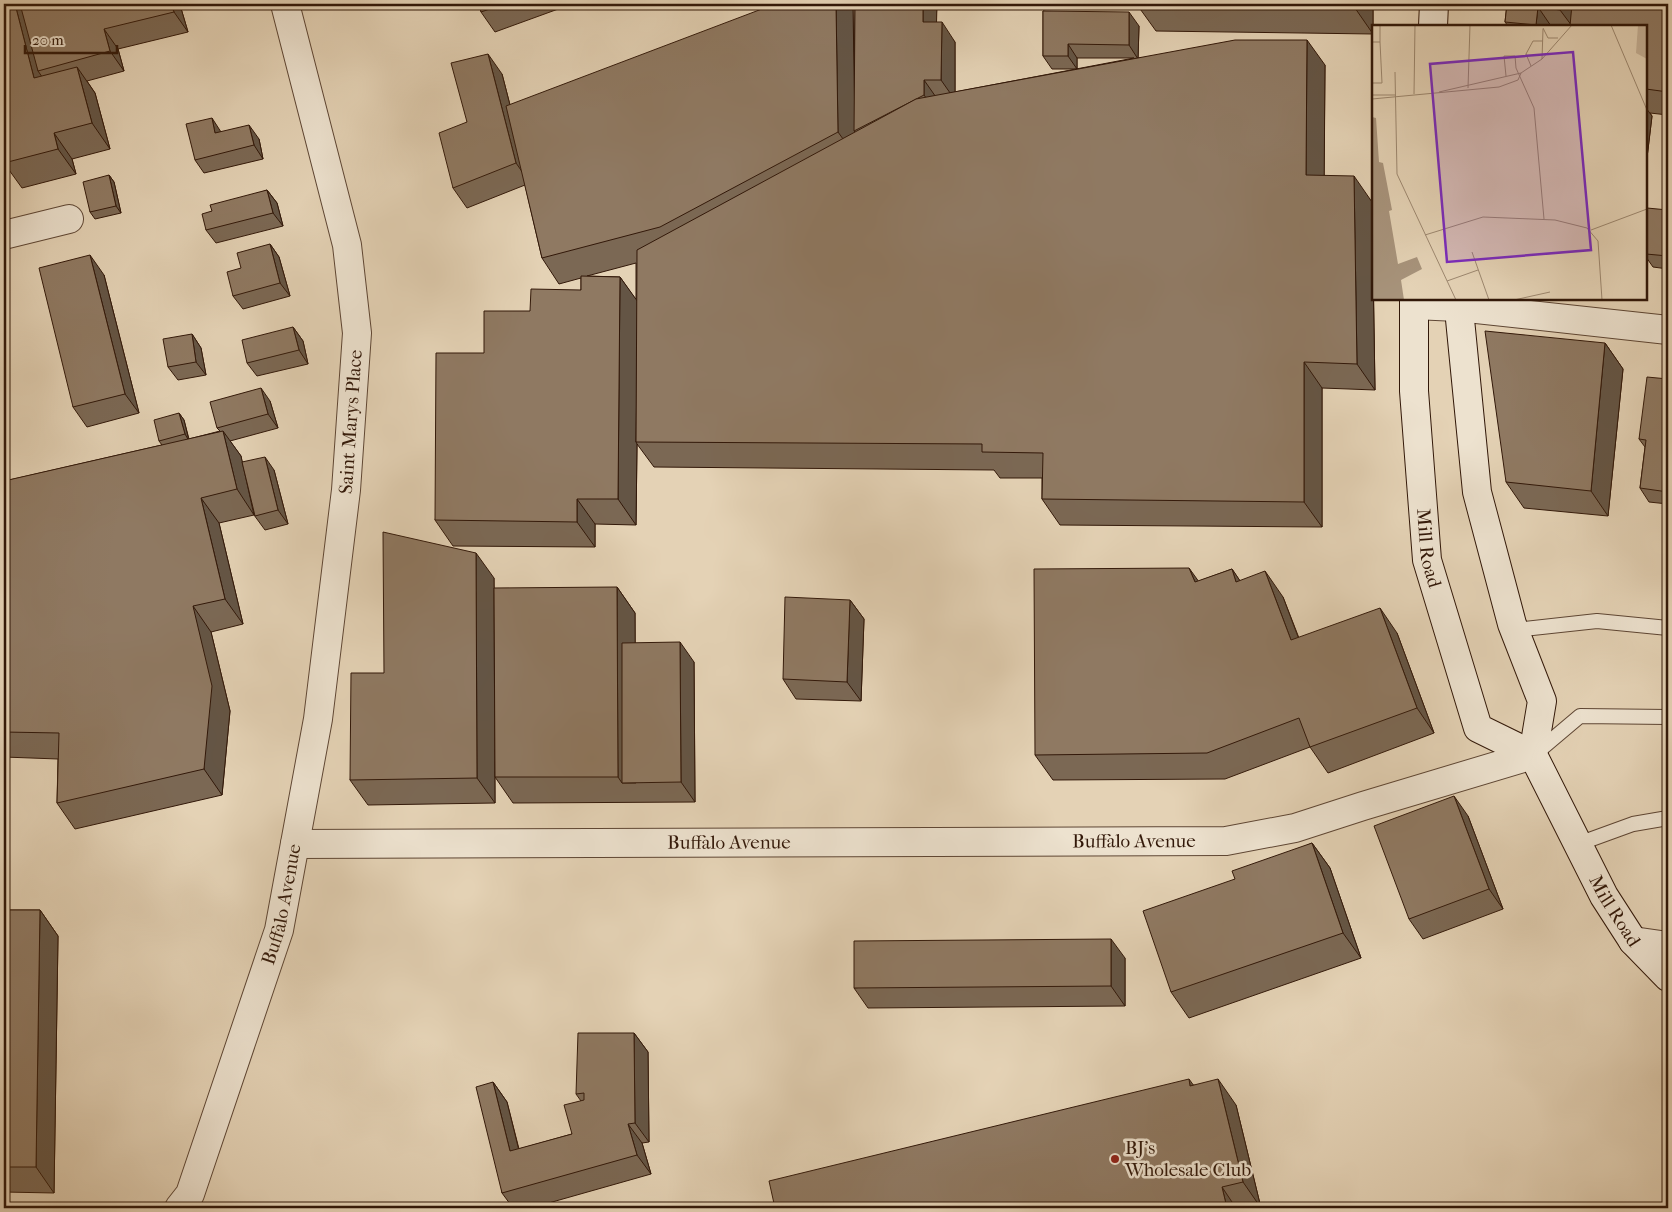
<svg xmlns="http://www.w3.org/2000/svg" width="1672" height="1212" font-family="'IM FELL French Canon',serif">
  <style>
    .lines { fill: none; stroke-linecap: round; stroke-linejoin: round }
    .lane-casing { stroke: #5e4634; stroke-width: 16 }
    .street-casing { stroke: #5e4634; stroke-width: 30 }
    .secondary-casing { stroke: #321809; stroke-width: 30 }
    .lane { stroke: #ede2cf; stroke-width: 14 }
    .street { stroke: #ede2cf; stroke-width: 28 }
    .secondary { stroke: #ede2cf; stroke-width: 28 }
    .wall { fill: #7b6854; stroke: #321809; fill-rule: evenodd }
    .shaded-wall { fill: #645545; stroke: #321809 }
    .building { fill: #8f7962; stroke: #321809 }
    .poi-dot { fill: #8f2418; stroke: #ede2cf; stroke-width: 2 }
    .labels { text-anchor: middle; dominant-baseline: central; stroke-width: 5; stroke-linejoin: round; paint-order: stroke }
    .street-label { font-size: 19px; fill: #321809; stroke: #ede2cf }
    .poi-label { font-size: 19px; fill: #321809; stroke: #ede2cf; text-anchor: start }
    .inset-road { fill: none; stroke: #9d8870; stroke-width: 1 }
    .view { fill: #7b2cbf; fill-opacity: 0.15; stroke: #7b2cbf; stroke-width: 2.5 }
    .inset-edge { fill: none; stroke: #321809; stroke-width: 2.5 }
  </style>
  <rect width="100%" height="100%" fill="#e4d2b5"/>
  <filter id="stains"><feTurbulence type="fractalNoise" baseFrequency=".004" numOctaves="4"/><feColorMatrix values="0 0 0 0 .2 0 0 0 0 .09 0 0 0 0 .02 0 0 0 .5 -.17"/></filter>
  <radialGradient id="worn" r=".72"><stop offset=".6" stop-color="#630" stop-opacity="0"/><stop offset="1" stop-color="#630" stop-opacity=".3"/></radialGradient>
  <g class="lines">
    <g class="lane-casing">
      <g id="lane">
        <polyline points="1515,630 1597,621 1668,628"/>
        <polyline points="1535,754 1580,716 1668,717"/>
        <polyline points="1578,844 1633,824 1668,818"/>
      </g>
    </g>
    <g class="street-casing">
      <g id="street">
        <polyline points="4,235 69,219"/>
        <polyline points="1414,305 1458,307 1668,330"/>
        <path id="s1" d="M 295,844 L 1226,841 L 1295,828 L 1363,806 L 1533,755"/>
        <polyline points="1633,941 1668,946"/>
        <path id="s2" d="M 179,1208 L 190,1194 L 279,930 L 318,719 L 346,490 L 357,333 L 347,245 L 285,4"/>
      </g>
    </g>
    <g class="secondary-casing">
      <g id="secondary">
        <polyline points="1433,26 1434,4"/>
        <path id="s3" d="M 1414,299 L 1414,391 L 1427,560 L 1478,728 L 1533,755"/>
        <path id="s4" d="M 1458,299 L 1477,492 L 1512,624 L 1542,701 L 1533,755 L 1604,896 L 1633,941 L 1668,977"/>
      </g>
    </g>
    <use href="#lane" class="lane"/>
    <use href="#street" class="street"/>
    <use href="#secondary" class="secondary"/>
  </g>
  <g class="wall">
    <polygon points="4,4 185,4 180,5 188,32 118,49 124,71 87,81 95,93 110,149 72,159 76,174 22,188 4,163"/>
    <polygon points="479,4 572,4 495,32 481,12"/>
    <path d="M 855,4 L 937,4 L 936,22 L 955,42 L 955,92 L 1134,58 L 1077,58 L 1077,69 L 1052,69 L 1043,56 L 1043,11 L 1139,26 L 1138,58 L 1325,65 L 1324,175 L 1372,202 L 1375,390 L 1322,388 L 1322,527 L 1060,525 L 1042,499 L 1042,478 L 1000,478 L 994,470 L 654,467 L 637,444 L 636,525 L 595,524 L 595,547 L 453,546 L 435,520 L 484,353 L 530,311 L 581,290 L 581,278 L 559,284 L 542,258 L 525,185 L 467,208 L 453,188 L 467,122 L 502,74 L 510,105 L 853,6 L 854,88 ZM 636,263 L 636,300 L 620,277 L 587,276 Z"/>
    <polygon points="1138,4 1373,4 1373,34 1156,31 1138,6"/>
    <polygon points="1507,4 1668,4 1668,115 1650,113 1652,116 1646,166 1646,26 1508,26 1505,22"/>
    <polygon points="221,132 259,139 263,159 204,173 195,160"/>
    <polygon points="109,175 114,182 121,213 95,219 90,212"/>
    <polygon points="267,190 277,203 283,226 216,243 206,230 212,211"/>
    <polygon points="1668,210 1668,269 1653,267 1646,257 1646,227"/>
    <polygon points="270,244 279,257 290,296 243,309 233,296 241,268"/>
    <polygon points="104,275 139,413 87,427 73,407"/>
    <polygon points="293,327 303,341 308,364 257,376 247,363"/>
    <polygon points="192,334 201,348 206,375 178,380 168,367"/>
    <polygon points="1605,343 1623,369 1608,516 1524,508 1506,482"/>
    <polygon points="1668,379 1668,504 1649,502 1640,488 1645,447 1639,439"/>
    <polygon points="270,401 278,428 230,441 241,456 242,462 274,470 288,524 265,530 254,515 219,523 243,624 211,632 230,711 222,795 75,829 57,803 58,759 4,757 4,475 5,481 162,445 159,441 179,413 184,420 189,439 220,431 217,428"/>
    <polygon points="1232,569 1240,581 1283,597 1299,638 1397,633 1434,733 1328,773 1310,747 1225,779 1053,780 1035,755 1199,581"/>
    <polygon points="494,578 495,803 368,805 350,780 384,673"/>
    <polygon points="617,587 635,613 635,643 694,662 695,802 513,803 495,777"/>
    <polygon points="850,600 864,619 861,701 796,699 783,679"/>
    <polygon points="1468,816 1503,909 1423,939 1409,919"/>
    <polygon points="1312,843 1330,868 1361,958 1189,1018 1171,992 1235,879"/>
    <polygon points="4,910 40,910 58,936 54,1193 4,1192"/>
    <polygon points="1125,958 1125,1006 868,1008 854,988"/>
    <polygon points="634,1033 648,1052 649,1142 642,1143 651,1174 531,1208 513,1208 502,1193 493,1082 507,1102 519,1149 572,1134 581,1101 576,1094"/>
    <polygon points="1194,1085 1236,1105 1261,1208 775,1208"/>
  </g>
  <g class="shaded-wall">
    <polygon points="15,4 26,4 38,71 47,84 34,78"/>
    <polygon points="171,4 179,4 180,5 188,32 174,12"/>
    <polygon points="836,4 851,4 853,6 855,130 854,131 855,132 856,157 838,132"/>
    <polygon points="923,4 937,4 936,42 923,22"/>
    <polygon points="1355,4 1373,4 1373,34 1355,8"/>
    <polygon points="1561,4 1577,4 1572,26 1560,10"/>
    <polygon points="1538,7 1551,26 1537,26 1536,25"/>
    <polygon points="1129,12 1139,26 1138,59 1129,45"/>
    <polygon points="942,22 955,42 955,100 941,80"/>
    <polygon points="104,29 118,49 124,71 110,51"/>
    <polygon points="1307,40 1325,65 1324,200 1306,175"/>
    <polygon points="1068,44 1077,58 1077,69 1068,56"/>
    <polygon points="488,54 502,74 530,183 516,163"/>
    <polygon points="77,67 95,93 110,149 92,123"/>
    <polygon points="924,80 938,100 938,115 924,95"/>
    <polygon points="1646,108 1652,116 1646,166"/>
    <polygon points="212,118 221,132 225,147 215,133"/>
    <polygon points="249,125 259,139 263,159 254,145"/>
    <polygon points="54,133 72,159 76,174 58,149"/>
    <polygon points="109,175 114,182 121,213 116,206"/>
    <polygon points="1354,176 1372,202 1375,390 1357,364"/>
    <polygon points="267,190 277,203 283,226 273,213"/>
    <polygon points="270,244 279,257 290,296 280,283"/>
    <polygon points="90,255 104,275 139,413 125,394"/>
    <polygon points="620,277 638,302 636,442 637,444 636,525 618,499"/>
    <polygon points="293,327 303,341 308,364 299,350"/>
    <polygon points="192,334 201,348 206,375 196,362"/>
    <polygon points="1605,343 1623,369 1608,516 1591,491"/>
    <polygon points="1304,362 1322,388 1322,527 1304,502"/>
    <polygon points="261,388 270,401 278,428 268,414"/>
    <polygon points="179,413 184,420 189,441 185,434"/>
    <polygon points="223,431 241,456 254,515 237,489"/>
    <polygon points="265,457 274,470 288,524 278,510"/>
    <polygon points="201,498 219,523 243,624 225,599"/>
    <polygon points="577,499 595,524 595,547 577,522"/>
    <polygon points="476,553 494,578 495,803 477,778"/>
    <polygon points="1189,568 1207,593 1195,582"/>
    <polygon points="1232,569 1249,594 1236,582"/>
    <polygon points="1265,571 1283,597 1309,666 1291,640"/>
    <polygon points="617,587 635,613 636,783 622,783 618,777"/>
    <polygon points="850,600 864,619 861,701 847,682"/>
    <polygon points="193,606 211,632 230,711 222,795 204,769"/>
    <polygon points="1380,608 1397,633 1434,733 1417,708"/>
    <polygon points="680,642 694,662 695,802 681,782"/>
    <polygon points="1454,796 1468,816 1503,909 1489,889"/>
    <polygon points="1312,843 1330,868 1361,958 1343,933"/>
    <polygon points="40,910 58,936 54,1193 36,1167"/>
    <polygon points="1111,939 1125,958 1125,1006 1111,986"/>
    <polygon points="634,1033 648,1052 649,1142 635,1123"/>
    <polygon points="1189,1079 1207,1104 1190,1086"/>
    <polygon points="1218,1079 1236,1105 1261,1208 1243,1182"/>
    <polygon points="493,1082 507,1102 524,1171 510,1151"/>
    <polygon points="628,1124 642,1143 651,1174 637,1155"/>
    <polygon points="1222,1187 1236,1208 1227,1208"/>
  </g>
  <g class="building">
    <polygon points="4,4 15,4 34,78 77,67 92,123 54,133 58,149 4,163"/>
    <polygon points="20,4 171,4 174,12 104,29 110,51 38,71"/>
    <polygon points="479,4 504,4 481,12"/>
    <polygon points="775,4 836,4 838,132 660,227 542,258 506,106"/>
    <polygon points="855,4 923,4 923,22 942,22 941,80 924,80 924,95 854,131"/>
    <polygon points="1138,4 1355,4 1355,8 1138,6"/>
    <polygon points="1507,4 1561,4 1560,10 1538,7 1536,25 1505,22"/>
    <polygon points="1572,4 1668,4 1668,92 1646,89 1646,26 1570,26"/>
    <polygon points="1043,11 1129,12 1129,45 1068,44 1068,56 1043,56"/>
    <polygon points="1235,40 1307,40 1306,175 1354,176 1357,364 1304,362 1304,502 1042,499 1043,453 982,452 982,444 636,442 637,250 916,99"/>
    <polygon points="488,54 516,163 453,188 439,133 467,122 451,63"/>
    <polygon points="212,118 215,133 249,125 254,145 195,160 186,124"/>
    <polygon points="109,175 116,206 90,212 83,182"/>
    <polygon points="267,190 273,213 206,230 202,214 212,211 210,205"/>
    <polygon points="1647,208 1668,210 1668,256 1646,254 1646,227"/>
    <polygon points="270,244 280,283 233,296 227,272 241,268 237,253"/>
    <polygon points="90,255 125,394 73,407 39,268"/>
    <polygon points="581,276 620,277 618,499 577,499 577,522 435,520 436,353 484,353 484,311 530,311 531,289 581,290"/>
    <polygon points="293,327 299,350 247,363 242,340"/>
    <polygon points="1485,331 1605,343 1591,491 1506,482"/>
    <polygon points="192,334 196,362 168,367 163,339"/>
    <polygon points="1647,377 1668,379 1668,492 1640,488 1646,440 1639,439"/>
    <polygon points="261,388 268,414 217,428 210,402"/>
    <polygon points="179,413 185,434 159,441 154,420"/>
    <polygon points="223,431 237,489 201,498 225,599 193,606 212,686 204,769 57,803 59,733 4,732 4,481"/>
    <polygon points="265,457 278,510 255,516 242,462"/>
    <polygon points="383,532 476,553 477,778 350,780 351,673 384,673"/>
    <polygon points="1189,568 1195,582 1232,569 1236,582 1265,571 1291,640 1380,608 1417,708 1310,747 1299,718 1207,753 1035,755 1034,569"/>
    <polygon points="617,587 618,777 495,777 494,588"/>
    <polygon points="785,597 850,600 847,682 783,679"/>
    <polygon points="680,642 681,782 622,783 622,643"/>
    <polygon points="1454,796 1489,889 1409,919 1374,826"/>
    <polygon points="1312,843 1343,933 1171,992 1143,911 1235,879 1232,871"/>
    <polygon points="4,910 40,910 36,1167 4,1167"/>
    <polygon points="1111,939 1111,986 854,988 854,941"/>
    <polygon points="578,1033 634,1033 635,1123 628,1124 637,1155 502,1193 476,1087 493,1082 510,1151 572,1134 564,1105 584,1100 584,1093 576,1094"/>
    <polygon points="1189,1079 1190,1086 1218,1079 1243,1182 1222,1187 1227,1208 775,1208 769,1181"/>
  </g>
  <circle class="poi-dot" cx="1115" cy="1159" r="5"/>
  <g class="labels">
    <g class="street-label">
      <text stroke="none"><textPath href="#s2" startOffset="810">Saint Marys Place</textPath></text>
      <text stroke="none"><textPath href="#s3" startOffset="250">Mill Road</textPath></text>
      <text stroke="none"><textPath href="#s1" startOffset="839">Buffalo Avenue</textPath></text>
      <text stroke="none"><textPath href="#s1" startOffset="434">Buffalo Avenue</textPath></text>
      <text stroke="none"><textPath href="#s2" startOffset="322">Buffalo Avenue</textPath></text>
      <text stroke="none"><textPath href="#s4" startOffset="644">Mill Road</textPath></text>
    </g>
    <g class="poi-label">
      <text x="1125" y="1148">BJ's<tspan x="1125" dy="22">Wholesale Club</tspan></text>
    </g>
  </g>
  <g transform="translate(1372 25)">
    <rect width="275" height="275" fill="#e4d2b5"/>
    <path d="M 266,0 L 275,0 L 275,34 L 264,28 Z" fill="#c6b298"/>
    <path d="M 0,92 L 4,93 L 7,137 L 11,138 L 20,185 L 17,186 L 26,239 L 45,232 L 50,244 L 29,255 L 32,275 L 0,275 Z" fill="#a7937b"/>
    <path class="inset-road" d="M 239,0 L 275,85M 171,3 L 176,13 L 186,13M 0,17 L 8,17 L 8,0M 170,34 L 171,4M 159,41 L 154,29 L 161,16 L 171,16M 23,47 L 25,149 L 84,275M 134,51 L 132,31 L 143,31 L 144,43 L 162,83 L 172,194M 0,58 L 10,58 L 8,17M 96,63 L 98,0M 67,67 L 149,48 L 170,34 L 200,0M 42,69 L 43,0M 0,70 L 24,70M 0,74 L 127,62 L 146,55 L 149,48M 219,205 L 275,184M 53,210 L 111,192 L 183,195 L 215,203 L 226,216 L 230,275M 100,227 L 117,275M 75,256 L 106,245M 142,275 L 178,267"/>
    <path class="view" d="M 201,27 L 219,225 L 75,237 L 58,39 Z"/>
    <rect width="275" height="275" class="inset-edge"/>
  </g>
  <rect width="1672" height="1212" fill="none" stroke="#e4d2b5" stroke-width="20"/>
  <rect x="5" y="5" width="1662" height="1202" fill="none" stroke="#321809" stroke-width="2.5"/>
  <rect x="10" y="10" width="1652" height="1192" fill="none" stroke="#321809"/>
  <path d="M25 45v8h92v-8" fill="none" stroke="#321809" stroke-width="2.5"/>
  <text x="32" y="45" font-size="15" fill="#321809" stroke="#ede2cf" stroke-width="4" paint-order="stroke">20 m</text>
  <rect width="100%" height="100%" filter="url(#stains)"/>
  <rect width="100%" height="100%" fill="url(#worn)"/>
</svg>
